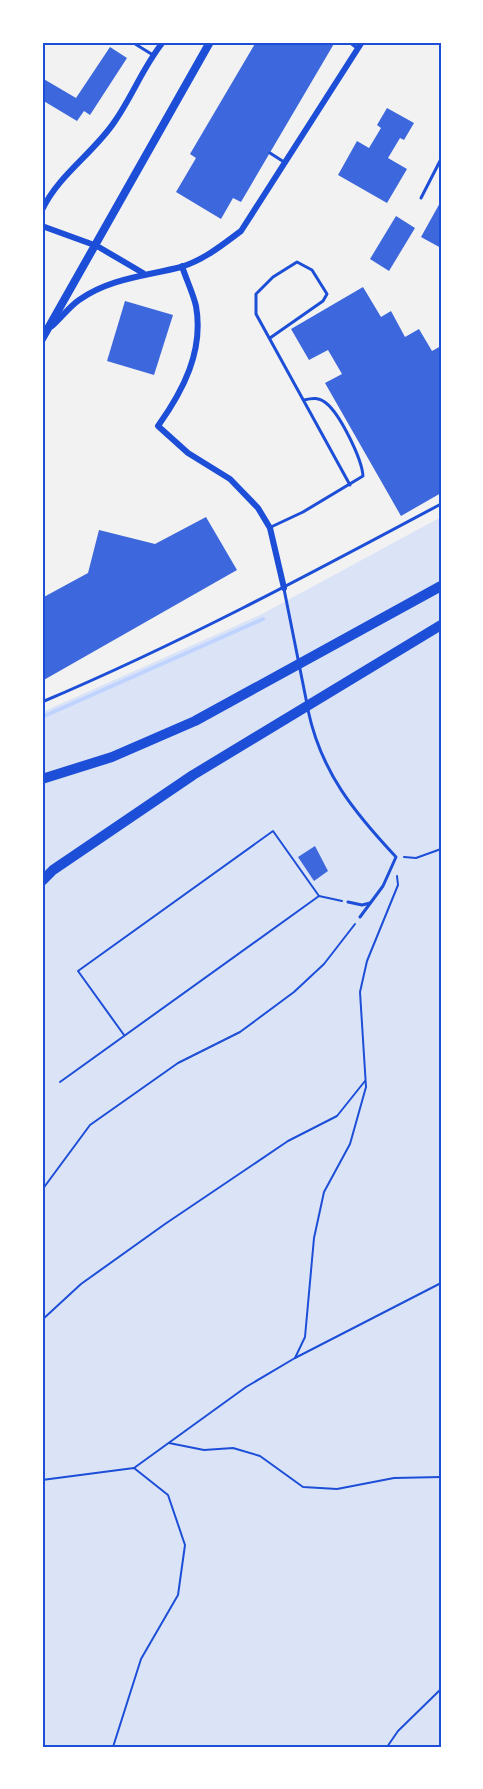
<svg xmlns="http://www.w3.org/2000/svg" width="483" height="1789" font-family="'DejaVu Sans',sans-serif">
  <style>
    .green { fill: #dbe4f7 }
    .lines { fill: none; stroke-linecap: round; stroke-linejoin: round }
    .stream { stroke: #bfd3fe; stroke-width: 4 }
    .building { fill: #3d67dc }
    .path { stroke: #1d4ed8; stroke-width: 2 }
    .service { stroke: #1d4ed8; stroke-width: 3 }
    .minor { stroke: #1d4ed8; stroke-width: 6 }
    .secondary { stroke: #1d4ed8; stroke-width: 8 }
    .motorway { stroke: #1d4ed8; stroke-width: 10 }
    .neatline { fill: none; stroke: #1d4ed8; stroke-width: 2 }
  </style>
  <rect width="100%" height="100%" fill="#f2f2f2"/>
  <polygon class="green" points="441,517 441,1747 42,1747 42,712 262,614"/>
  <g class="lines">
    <polyline class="stream" points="42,717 263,619"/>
  </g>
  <g class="building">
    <polygon points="256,42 335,42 241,202 233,198 221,219 176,192 196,158 190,154"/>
    <polygon points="110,47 127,58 90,115 84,111 77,121 42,100 42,78 76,98"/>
    <polygon points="387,108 414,123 404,140 400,138 388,158 407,169 387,203 338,175 357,141 369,148 381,128 377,125"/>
    <polygon points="441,201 441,248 421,237"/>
    <polygon points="396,216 415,228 389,271 370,259"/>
    <polygon points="363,287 381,317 391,311 405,337 419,329 432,351 441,346 441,493 401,516 325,383 342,374 328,350 309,360 291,329"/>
    <polygon points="125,301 173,315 154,375 107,361"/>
    <polygon points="206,517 237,570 42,681 42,598 88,573 99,530 155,544"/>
    <polygon points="315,846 328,871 314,881 298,857"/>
  </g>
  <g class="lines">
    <g class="path">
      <polyline points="404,857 416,858 441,849"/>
      <polyline points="124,1035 78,971 273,831 319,896"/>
      <polyline points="60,1082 319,896 342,901"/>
      <polyline points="42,1190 90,1125 178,1063 240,1032 294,992 324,964 355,924"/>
      <polyline points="42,1320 81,1284 165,1224 288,1141 337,1116 365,1081"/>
      <polyline points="295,1358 305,1337 314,1238 324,1192 350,1144 366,1087 360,992 367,961 398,885 397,876"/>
      <polyline points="169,1443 204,1450 233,1448 260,1456 303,1487 337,1489 394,1478 441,1477"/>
      <polyline points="134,1468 246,1387 295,1358 441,1283"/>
      <polyline points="42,1480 134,1468 168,1495 185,1545 178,1595 141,1659 113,1747"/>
      <polyline points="387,1747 398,1731 441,1689"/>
    </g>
    <g class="service">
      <polyline points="132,42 153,55"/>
      <polyline points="349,42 357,48"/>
      <polyline points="270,153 284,162"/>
      <polyline points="421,198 441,159"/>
      <polyline points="270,338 323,301 327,294 312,270 297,262 273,277 256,294 256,314 350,485"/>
      <path d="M 271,527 L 303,512 L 363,476 C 362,459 340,414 326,403 C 319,397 312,398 304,400"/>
      <polyline points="284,589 307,704"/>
      <path d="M 42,702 C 179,644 310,574 441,504"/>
      <path d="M 308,710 C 321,772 354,812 396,857 L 383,886 L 360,917"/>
      <polyline points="348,902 362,905 370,903"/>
    </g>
    <g class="minor">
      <path d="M 42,210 C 59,174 94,153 115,121 C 133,95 143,67 163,42"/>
      <polyline points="42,226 97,246 143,273"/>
      <path d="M 182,266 C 186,279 193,293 196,306 C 204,351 183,391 158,426 L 188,453 L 230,479 L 258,508 L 270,528 L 284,588"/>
      <path d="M 52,326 C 61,318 69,307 79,300 C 110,278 146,276 181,267 C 204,260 222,245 241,231 L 362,42"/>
    </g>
    <polyline class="secondary" points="42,339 210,42"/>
    <g class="motorway">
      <polyline points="42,779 112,757 195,721 441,586"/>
      <polyline points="42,881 53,870 193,775 441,625"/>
    </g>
  </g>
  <rect width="483" height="1789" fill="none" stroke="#ffffff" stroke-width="87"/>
  <rect x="44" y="44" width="396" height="1702" class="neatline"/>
</svg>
